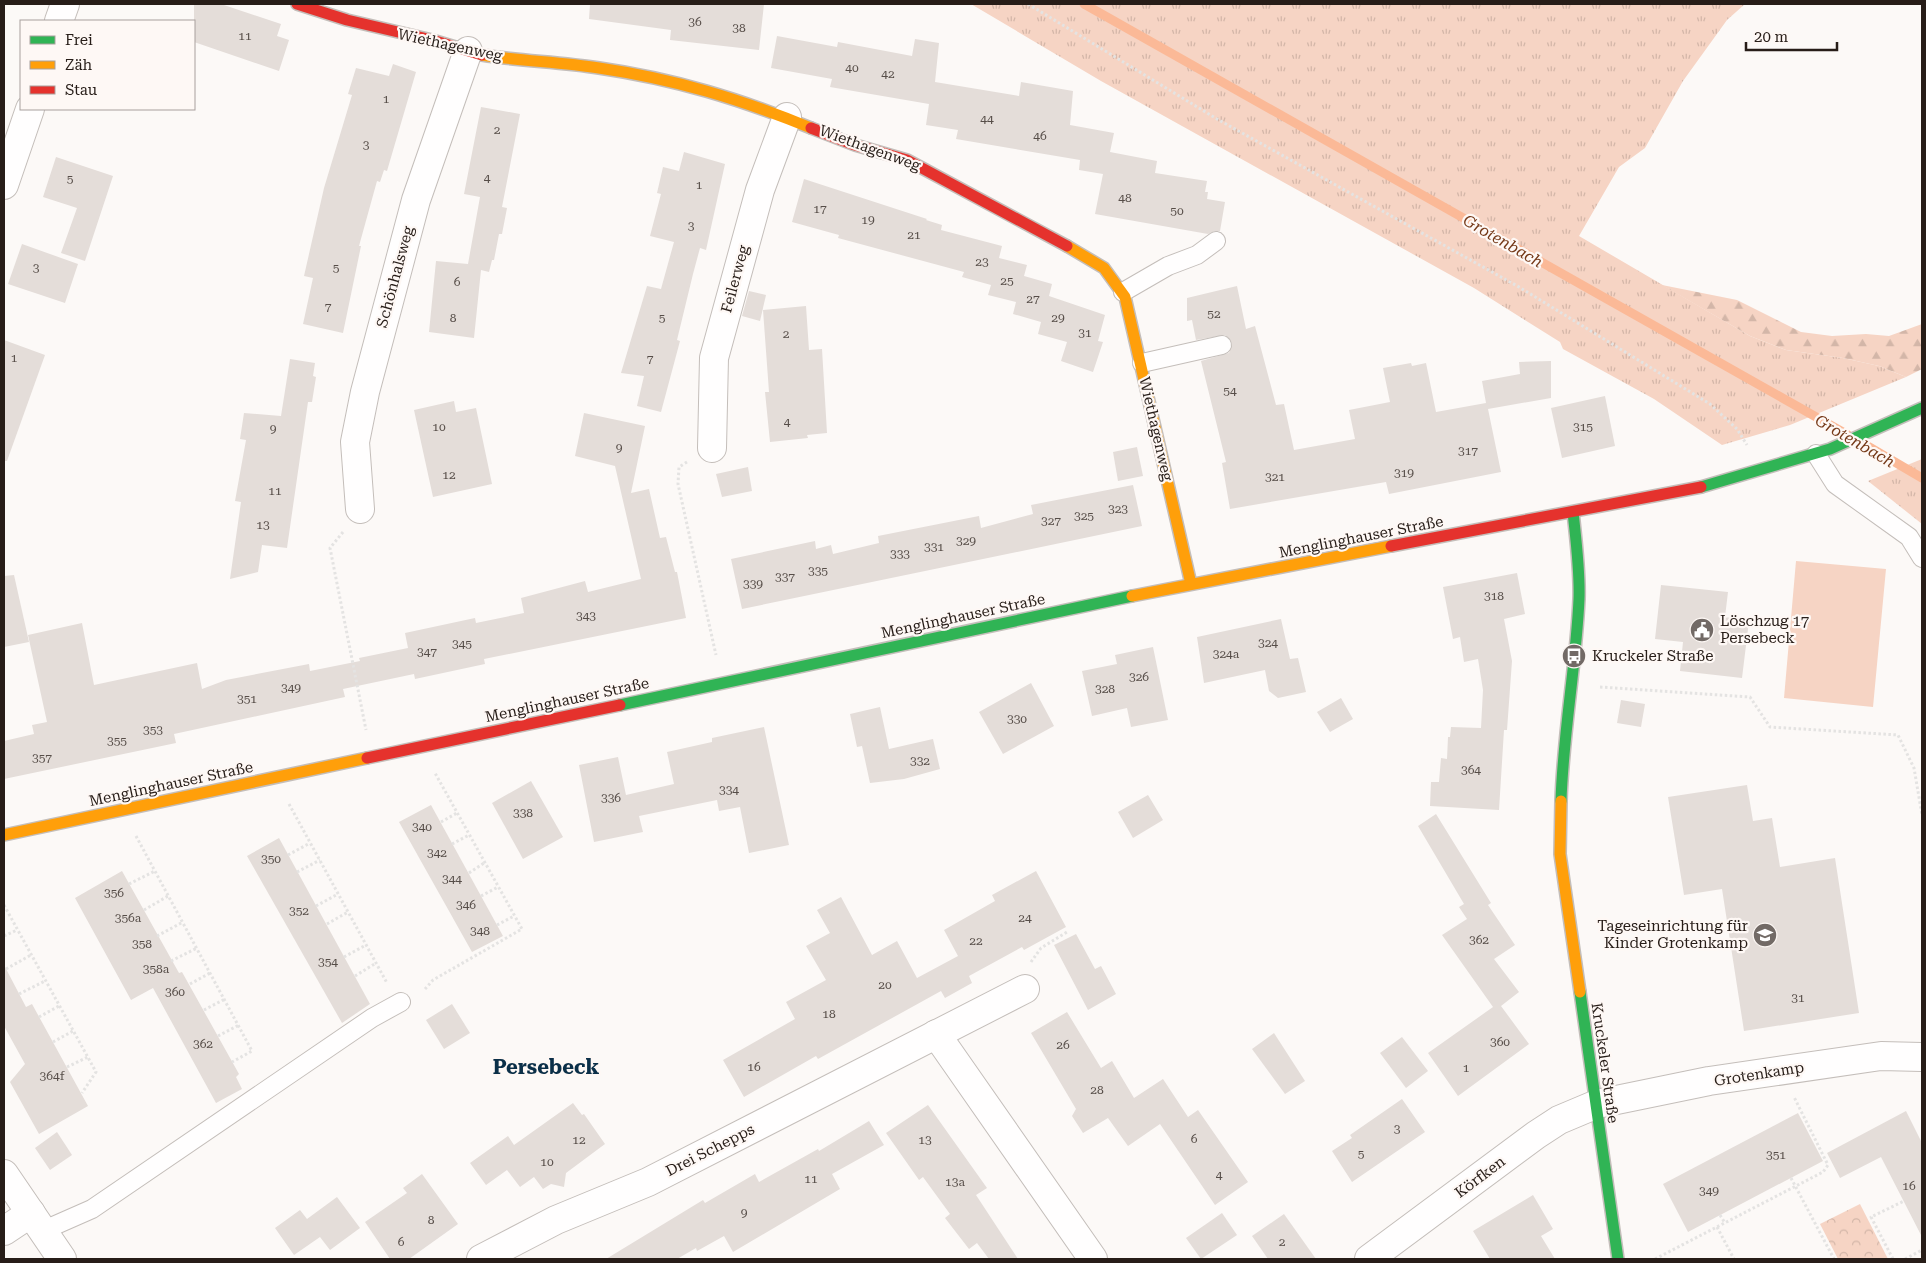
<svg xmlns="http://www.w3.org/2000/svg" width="1926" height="1263" font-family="'Roboto Serif',serif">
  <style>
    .grass { fill: url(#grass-tufts) }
    .forest { fill: url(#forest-firs) }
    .park { fill: url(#park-crowns) }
    .pitch { fill: #f6d4c4 }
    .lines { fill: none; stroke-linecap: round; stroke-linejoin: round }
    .stream { stroke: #fbb997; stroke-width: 9 }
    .building { fill: #e4ddd9 }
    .lane-casing { stroke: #c4beba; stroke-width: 20 }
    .street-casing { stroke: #c4beba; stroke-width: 30 }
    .fast-casing { stroke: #c4beba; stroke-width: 14 }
    .slow-casing { stroke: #c4beba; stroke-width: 14 }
    .jam-casing { stroke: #c4beba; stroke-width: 14 }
    .path { stroke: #e4e3e2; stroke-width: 3; stroke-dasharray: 2.5 2.5; stroke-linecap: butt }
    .lane { stroke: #fffefe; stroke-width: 18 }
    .street { stroke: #fffefe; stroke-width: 28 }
    .fast { stroke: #30b455; stroke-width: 11 }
    .slow { stroke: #ff9f0a; stroke-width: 11 }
    .jam { stroke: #e5322d; stroke-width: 11 }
    .labels { text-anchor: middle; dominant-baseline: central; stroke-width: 4.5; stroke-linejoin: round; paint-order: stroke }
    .number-label { font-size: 12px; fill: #564d48 }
    .street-label { font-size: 15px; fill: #271d18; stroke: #fef8f5 }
    .poi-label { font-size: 15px; fill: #271d18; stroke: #fef8f5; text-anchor: start }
    .water-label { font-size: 16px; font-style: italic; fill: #753918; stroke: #fef8f5 }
    .district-label { font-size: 20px; font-weight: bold; fill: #0b2f48; stroke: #fef8f5 }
  </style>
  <defs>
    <pattern id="grass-tufts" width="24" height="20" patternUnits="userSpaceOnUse" patternTransform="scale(1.25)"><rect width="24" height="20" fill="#f6d4c4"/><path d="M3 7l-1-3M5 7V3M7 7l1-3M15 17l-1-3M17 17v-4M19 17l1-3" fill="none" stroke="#d3b6a8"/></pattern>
    <pattern id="forest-firs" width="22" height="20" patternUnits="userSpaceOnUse" patternTransform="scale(1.25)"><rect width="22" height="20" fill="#f6d4c4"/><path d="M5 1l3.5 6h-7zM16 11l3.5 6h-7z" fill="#d3b6a8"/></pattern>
    <pattern id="park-crowns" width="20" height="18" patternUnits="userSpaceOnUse" patternTransform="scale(1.25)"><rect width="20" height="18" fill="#f6d4c4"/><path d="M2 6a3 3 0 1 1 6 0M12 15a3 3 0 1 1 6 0" fill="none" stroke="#d3b6a8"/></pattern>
  </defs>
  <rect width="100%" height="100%" fill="#fcf9f7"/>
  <g class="grass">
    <polygon points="971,4 1745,4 1727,20 1683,81 1645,148 1619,167 1579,236 1750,336 1786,350 1843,358 1879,366 1906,377 1790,425 1722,445 1654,399 1563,349 1560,342 1474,288 1101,81"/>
    <polygon points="1922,459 1922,524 1868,481"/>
  </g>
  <polygon class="forest" points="1662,285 1737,300 1801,332 1832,336 1866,334 1889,336 1922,324 1922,369 1906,377 1879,366 1843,358 1786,350 1750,336"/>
  <polygon class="park" points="1860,1204 1888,1259 1838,1259 1820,1224"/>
  <polygon class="pitch" points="1796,561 1886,569 1873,707 1784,698"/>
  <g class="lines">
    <g class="stream">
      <polyline points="1084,4 1848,435"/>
      <polyline points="1859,441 1922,478"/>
    </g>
  </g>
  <g class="building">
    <polygon points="194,4 221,4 281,24 277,36 289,40 279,71 194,42"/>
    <polygon points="590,4 764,4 759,50 670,40 671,30 589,19"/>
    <polygon points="777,36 837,47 838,42 912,56 915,39 939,43 935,82 1019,96 1021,82 1073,91 1070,125 1114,133 1110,152 1157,161 1155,173 1207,181 1205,192 1208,192 1207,199 1225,202 1220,231 1214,231 1208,234 1095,214 1103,174 1079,170 1080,160 956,139 958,130 926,125 929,104 830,87 832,79 771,68"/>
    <polygon points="393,64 416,72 387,171 384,170 380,182 377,181 359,246 361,246 343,333 303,324 313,278 304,276 324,188 352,95 348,94 356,68 389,76"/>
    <polygon points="481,107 520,114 502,207 507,208 502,234 499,234 494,260 492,260 489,272 481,270 474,338 429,332 436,261 468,264 480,197 464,194"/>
    <polygon points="684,152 725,164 706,250 700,248 693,274 677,340 680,341 661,412 637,406 644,376 621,373 647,286 661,289 674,242 650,236 661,194 657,193 663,167 679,171"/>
    <polygon points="56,157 113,176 85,261 61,253 77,208 43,197"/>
    <polygon points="804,179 927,219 926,220 942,225 941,230 1002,246 999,258 1027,265 1024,276 1052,284 1049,296 1105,315 1098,341 1103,342 1093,372 1061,361 1067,342 1038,334 1041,322 1013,314 1016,302 988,295 991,285 962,277 964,272 838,238 839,235 792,222"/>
    <polygon points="22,244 78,264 65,303 8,284"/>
    <polygon points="1237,286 1246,329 1255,326 1276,405 1284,404 1294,450 1355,439 1349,410 1390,402 1383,368 1411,363 1412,366 1426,363 1436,412 1486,403 1482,381 1520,374 1519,362 1551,361 1551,398 1488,409 1501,472 1389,494 1386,482 1230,509 1222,463 1226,462 1201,361 1229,353 1232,343 1225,335 1196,340 1192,320 1187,321 1187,298"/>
    <polygon points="749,291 766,295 760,321 742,316"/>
    <polygon points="806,306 809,350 822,349 827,433 807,435 808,438 770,442 765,392 769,392 763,310"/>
    <polygon points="4,340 45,355 7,461 4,461"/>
    <polygon points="290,359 315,363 313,376 316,377 312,402 308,402 287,548 262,545 258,572 230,579 241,502 235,501 246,440 240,439 244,413 281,416"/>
    <polygon points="1605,396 1615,446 1562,458 1551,408"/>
    <polygon points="454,401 456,412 476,408 492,484 433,497 414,410"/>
    <polygon points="584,413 645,426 631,493 649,489 660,538 666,537 675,572 677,572 686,618 484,659 485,664 415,679 414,674 343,689 345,697 174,734 176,743 4,779 4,741 34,734 32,725 47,722 28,635 82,623 94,685 197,663 202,689 226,680 309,664 310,671 360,661 359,658 408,648 405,633 475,618 476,623 524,613 521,598 585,581 588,592 641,579 615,466 575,456"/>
    <polygon points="1137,447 1143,476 1118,481 1113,452"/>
    <polygon points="748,467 752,491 722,497 716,474"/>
    <polygon points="1133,485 1142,526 742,609 731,559 815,541 816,549 831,545 833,554 879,543 878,536 979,516 981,528 1033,514 1031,505"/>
    <polygon points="1517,573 1525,614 1504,619 1512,661 1507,730 1504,730 1499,810 1430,806 1431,782 1439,782 1441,758 1447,759 1448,737 1450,737 1451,727 1481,728 1483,690 1478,659 1464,662 1460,637 1453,639 1443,587"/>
    <polygon points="14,575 29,642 4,647 4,576"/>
    <polygon points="1661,585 1728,592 1725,617 1749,621 1742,678 1680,671 1683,642 1655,639"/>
    <polygon points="1281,619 1290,659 1298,658 1306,692 1278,698 1269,691 1265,670 1204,683 1197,637"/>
    <polygon points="1153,647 1168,720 1131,727 1127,708 1092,716 1082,671 1117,664 1115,655"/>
    <polygon points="1031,683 1054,726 1003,754 979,712"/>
    <polygon points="1341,698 1353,719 1330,732 1317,712"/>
    <polygon points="1621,700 1645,704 1641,727 1617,723"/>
    <polygon points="880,707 889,749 933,739 940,769 904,779 870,783 862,746 857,747 850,714"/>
    <polygon points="764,727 789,845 749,853 740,807 719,811 717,800 639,816 643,832 594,842 579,765 618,757 626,795 674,784 667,752 712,742 712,738"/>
    <polygon points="531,781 563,837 523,859 492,803"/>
    <polygon points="1747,785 1753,821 1772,818 1780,867 1835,858 1859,1013 1744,1031 1722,889 1684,895 1668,797"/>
    <polygon points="1148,795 1163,820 1133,838 1118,812"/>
    <polygon points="431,805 503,936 472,952 399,822"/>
    <polygon points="1436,814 1491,903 1488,905 1515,945 1494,959 1519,992 1501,1006 1529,1044 1458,1096 1428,1053 1493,1007 1442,935 1467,919 1459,907 1464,904 1418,826"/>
    <polygon points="279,838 370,1004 342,1023 247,856"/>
    <polygon points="122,871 179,973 182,972 239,1074 236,1077 242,1089 216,1103 153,988 131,1000 75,898"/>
    <polygon points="1036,871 1066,927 1024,950 1022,947 969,976 972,983 945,998 941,991 818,1059 816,1056 744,1097 723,1060 795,1019 786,1002 826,980 806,946 830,933 817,910 841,897 872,955 897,941 917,978 958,956 944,930 995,901 992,895"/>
    <polygon points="1076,934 1095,969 1101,966 1116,994 1088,1010 1054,945"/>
    <polygon points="4,965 26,1007 32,1004 88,1106 39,1134 10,1082 25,1064 4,1026"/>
    <polygon points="452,1004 470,1033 444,1049 426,1020"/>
    <polygon points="1067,1012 1101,1068 1112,1061 1134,1098 1163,1079 1188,1117 1198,1110 1248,1182 1215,1205 1160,1124 1128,1146 1108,1118 1083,1133 1072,1116 1076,1109 1031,1033"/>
    <polygon points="1274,1033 1305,1081 1285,1094 1252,1049"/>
    <polygon points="1402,1037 1428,1071 1406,1088 1380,1053"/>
    <polygon points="1402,1099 1425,1132 1352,1182 1332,1151 1352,1138 1350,1135"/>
    <polygon points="573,1103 582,1115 584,1114 605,1144 566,1173 564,1187 551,1184 543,1189 534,1177 520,1187 507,1170 486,1185 470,1163 508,1136 514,1145"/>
    <polygon points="928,1105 987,1188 976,1195 1018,1259 989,1259 977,1243 969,1249 945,1218 950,1214 923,1177 919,1180 886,1133"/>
    <polygon points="1906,1111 1922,1143 1922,1237 1881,1157 1840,1178 1827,1153"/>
    <polygon points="1798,1113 1823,1161 1688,1232 1663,1184"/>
    <polygon points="869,1121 884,1145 832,1174 840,1189 733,1252 724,1236 697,1251 696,1248 677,1259 606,1259 703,1200 705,1203 755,1174 759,1182 818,1149 819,1151"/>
    <polygon points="57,1132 72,1155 50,1170 35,1148"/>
    <polygon points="422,1174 458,1224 409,1259 390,1259 365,1222 407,1193 403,1188"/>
    <polygon points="1533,1195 1553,1229 1541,1236 1555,1259 1490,1259 1473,1231"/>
    <polygon points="337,1197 360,1228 330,1250 320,1237 294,1255 275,1228 300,1210 307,1219"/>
    <polygon points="1222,1213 1237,1235 1201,1259 1186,1238"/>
    <polygon points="1284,1214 1316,1259 1268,1259 1252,1236"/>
  </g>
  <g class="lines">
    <g class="lane-casing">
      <g id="lane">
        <polyline points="1123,292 1168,266 1197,255 1216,241"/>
        <polyline points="1142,363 1222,345"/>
        <polyline points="1816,454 1835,484 1909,537 1922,558"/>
        <polyline points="42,1231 92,1209 372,1018 401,1002"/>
      </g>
    </g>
    <g class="street-casing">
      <g id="street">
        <polyline points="59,21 65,4"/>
        <polyline points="4,185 30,109"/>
        <polyline points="712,448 714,358 760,190 787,117"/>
        <polyline points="360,509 355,442 365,392 416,200 468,51"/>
        <polyline points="936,1034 1093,1259"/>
        <polyline points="4,1174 62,1259"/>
        <polyline points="4,1231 31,1213"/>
        <polyline points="481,1259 556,1220 648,1182 1025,989"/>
        <polyline points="1369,1259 1536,1135 1559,1120 1597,1104 1709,1081 1881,1056 1922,1057"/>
      </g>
    </g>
    <g class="fast-casing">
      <g id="fast">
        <polyline points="1701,487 1830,449 1922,408"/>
        <polyline points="620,705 1132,596"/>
        <path d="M 1561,801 C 1563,733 1576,667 1579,599 C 1580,570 1576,541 1573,512"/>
        <polyline points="1580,992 1618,1259"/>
      </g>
    </g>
    <g class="slow-casing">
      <g id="slow">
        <path d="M 482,55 C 520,61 560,62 599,68 C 675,79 740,99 811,128"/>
        <polyline points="1067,246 1104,268 1125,297 1191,584"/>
        <polyline points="1132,596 1391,546"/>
        <polyline points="1561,801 1560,854 1580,992"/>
        <polyline points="4,835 367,758"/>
      </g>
    </g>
    <g class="jam-casing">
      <g id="jam">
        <polyline points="297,4 347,20 432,40 482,55"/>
        <polyline points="811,128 855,145 907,160 1067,246"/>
        <polyline points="1391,546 1701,487"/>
        <polyline points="367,758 620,705"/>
      </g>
    </g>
    <g class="path">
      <polyline points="1028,4 1217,119 1519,287 1710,404 1737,429 1747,445"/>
      <polyline points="687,462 679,467 678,484 716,655"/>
      <polyline points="343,532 330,548 366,730"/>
      <polyline points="1600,687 1750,697 1770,727 1898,735 1914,768 1922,815"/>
      <polyline points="289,804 387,983"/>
      <polyline points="441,822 457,813"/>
      <polyline points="136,836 252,1051 232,1062"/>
      <polyline points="452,844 469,835"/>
      <polyline points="288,855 310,843"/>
      <polyline points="297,872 320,860"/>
      <polyline points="469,873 484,863"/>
      <polyline points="129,884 155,871"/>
      <polyline points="481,896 498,887"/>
      <polyline points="4,905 96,1072 82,1093"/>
      <polyline points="316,906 338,894"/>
      <polyline points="144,910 168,896"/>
      <polyline points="327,924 348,912"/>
      <polyline points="497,925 514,916"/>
      <polyline points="4,936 17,930"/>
      <polyline points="157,936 183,922"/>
      <polyline points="344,957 366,945"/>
      <polyline points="171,961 197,948"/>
      <polyline points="1031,962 1041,948 1067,932"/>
      <polyline points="6,969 31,955"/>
      <polyline points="355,976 376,963"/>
      <polyline points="190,984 210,973"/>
      <polyline points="425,989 433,980 522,929 435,773"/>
      <polyline points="19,994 45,981"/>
      <polyline points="204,1010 225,999"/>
      <polyline points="39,1017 59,1006"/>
      <polyline points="218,1036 239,1025"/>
      <polyline points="53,1042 73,1031"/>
      <polyline points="67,1067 88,1057"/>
      <polyline points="1791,1178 1834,1259"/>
      <polyline points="1720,1215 1725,1223"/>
      <polyline points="1717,1227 1734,1259"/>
      <polyline points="1655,1259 1823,1172 1828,1165 1794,1097"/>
      <polyline points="1893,1259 1871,1217 1904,1201"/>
      <polyline points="1905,1259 1922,1250"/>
    </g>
    <use href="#lane" class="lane"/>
    <use href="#street" class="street"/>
    <use href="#fast" class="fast"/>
    <use href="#slow" class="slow"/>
    <use href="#jam" class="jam"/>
  </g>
  <defs>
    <g id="civic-disc" transform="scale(1.25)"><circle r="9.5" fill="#726a66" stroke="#fef8f5"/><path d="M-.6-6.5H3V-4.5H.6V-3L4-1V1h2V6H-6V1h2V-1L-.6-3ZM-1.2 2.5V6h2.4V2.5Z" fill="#fff"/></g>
    <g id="bus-disc" transform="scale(1.25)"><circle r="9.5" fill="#726a66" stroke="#fef8f5"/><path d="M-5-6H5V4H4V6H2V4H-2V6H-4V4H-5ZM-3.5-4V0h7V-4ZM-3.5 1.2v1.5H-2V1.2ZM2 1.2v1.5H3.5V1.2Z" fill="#fff"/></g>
    <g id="school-disc" transform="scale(1.25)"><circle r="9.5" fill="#726a66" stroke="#fef8f5"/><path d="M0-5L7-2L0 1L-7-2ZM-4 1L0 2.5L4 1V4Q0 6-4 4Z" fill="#fff"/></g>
  </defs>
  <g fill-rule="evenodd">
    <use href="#civic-disc" x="1702" y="630"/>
    <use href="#bus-disc" x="1574" y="656"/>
    <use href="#school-disc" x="1765" y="935"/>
  </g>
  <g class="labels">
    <g class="number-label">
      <text x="695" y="22">36</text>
      <text x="739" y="28">38</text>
      <text x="245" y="36">11</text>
      <text x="852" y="68">40</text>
      <text x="888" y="74">42</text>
      <text x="386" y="99">1</text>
      <text x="987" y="119">44</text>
      <text x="497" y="130">2</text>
      <text x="1040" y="136">46</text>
      <text x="366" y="145">3</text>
      <text x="487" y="178">4</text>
      <text x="70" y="179">5</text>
      <text x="699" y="185">1</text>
      <text x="1125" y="198">48</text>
      <text x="820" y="209">17</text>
      <text x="1177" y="211">50</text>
      <text x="868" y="220">19</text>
      <text x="691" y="226">3</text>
      <text x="914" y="235">21</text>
      <text x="982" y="262">23</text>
      <text x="36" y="268">3</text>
      <text x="336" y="268">5</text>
      <text x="1007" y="281">25</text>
      <text x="457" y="282">6</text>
      <text x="1033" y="299">27</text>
      <text x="328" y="307">7</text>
      <text x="1214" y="314">52</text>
      <text x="453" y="318">8</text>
      <text x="662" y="318">5</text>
      <text x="1058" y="318">29</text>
      <text x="1085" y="333">31</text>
      <text x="786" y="334">2</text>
      <text x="14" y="358">1</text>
      <text x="650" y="359">7</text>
      <text x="1230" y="391">54</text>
      <text x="787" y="422">4</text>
      <text x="439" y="427">10</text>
      <text x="1583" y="427">315</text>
      <text x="273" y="429">9</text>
      <text x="619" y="448">9</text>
      <text x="1468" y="451">317</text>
      <text x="1404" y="473">319</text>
      <text x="449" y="475">12</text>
      <text x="1275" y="477">321</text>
      <text x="275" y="491">11</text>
      <text x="1118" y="509">323</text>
      <text x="1084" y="516">325</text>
      <text x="1051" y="521">327</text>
      <text x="263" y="525">13</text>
      <text x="966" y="541">329</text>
      <text x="934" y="547">331</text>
      <text x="900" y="554">333</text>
      <text x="818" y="571">335</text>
      <text x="785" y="577">337</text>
      <text x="753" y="584">339</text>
      <text x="1494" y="596">318</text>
      <text x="586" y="616">343</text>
      <text x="1268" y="643">324</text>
      <text x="462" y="644">345</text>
      <text x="427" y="652">347</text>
      <text x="1226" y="654">324a</text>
      <text x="1139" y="677">326</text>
      <text x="291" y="688">349</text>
      <text x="1105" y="689">328</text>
      <text x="247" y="699">351</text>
      <text x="1017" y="719">330</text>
      <text x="153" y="730">353</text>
      <text x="117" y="741">355</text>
      <text x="42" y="758">357</text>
      <text x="920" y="761">332</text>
      <text x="1471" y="770">364</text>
      <text x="729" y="790">334</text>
      <text x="611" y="798">336</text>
      <text x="523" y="813">338</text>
      <text x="422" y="827">340</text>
      <text x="437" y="853">342</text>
      <text x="271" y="859">350</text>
      <text x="452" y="879">344</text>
      <text x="114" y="893">356</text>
      <text x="466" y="905">346</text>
      <text x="299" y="911">352</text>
      <text x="128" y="918">356a</text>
      <text x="1025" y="918">24</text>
      <text x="480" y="931">348</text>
      <text x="1479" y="940">362</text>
      <text x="976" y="941">22</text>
      <text x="142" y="944">358</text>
      <text x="328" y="962">354</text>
      <text x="156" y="969">358a</text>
      <text x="885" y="985">20</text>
      <text x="175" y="992">360</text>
      <text x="1798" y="998">31</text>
      <text x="829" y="1014">18</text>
      <text x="1500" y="1042">360</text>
      <text x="203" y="1044">362</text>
      <text x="1063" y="1045">26</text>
      <text x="754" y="1067">16</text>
      <text x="1466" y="1068">1</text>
      <text x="52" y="1076">364f</text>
      <text x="1097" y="1090">28</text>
      <text x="1397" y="1129">3</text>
      <text x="1194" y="1139">6</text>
      <text x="579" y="1140">12</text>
      <text x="925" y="1140">13</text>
      <text x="1361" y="1154">5</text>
      <text x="1776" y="1155">351</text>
      <text x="547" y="1162">10</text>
      <text x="1219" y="1175">4</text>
      <text x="811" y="1179">11</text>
      <text x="955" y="1182">13a</text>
      <text x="1909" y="1186">16</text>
      <text x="1709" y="1191">349</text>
      <text x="744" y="1213">9</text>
      <text x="431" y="1220">8</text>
      <text x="401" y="1242">6</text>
      <text x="1282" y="1242">2</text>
    </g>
    <g class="street-label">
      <text transform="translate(450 45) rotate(12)">Wiethagenweg</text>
      <text transform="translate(870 148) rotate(20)">Wiethagenweg</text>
      <text transform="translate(395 277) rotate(-75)">Schönhalsweg</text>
      <text transform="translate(735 279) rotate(-75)">Feilerweg</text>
      <text transform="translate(1156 429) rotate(77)">Wiethagenweg</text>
      <text transform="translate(1361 537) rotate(-11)">Menglinghauser Straße</text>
      <text transform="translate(963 616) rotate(-12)">Menglinghauser Straße</text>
      <text transform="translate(567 700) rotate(-12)">Menglinghauser Straße</text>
      <text transform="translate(171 784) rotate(-12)">Menglinghauser Straße</text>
      <text transform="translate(1605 1063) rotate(82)">Kruckeler Straße</text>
      <text transform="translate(1759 1074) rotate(-9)">Grotenkamp</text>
      <text transform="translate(710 1150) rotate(-27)">Drei Schepps</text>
      <text transform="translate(1480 1177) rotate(-37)">Körfken</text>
    </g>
    <g class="poi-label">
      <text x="1720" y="621">Löschzug 17<tspan x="1720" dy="17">Persebeck</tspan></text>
      <text x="1592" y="656">Kruckeler Straße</text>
      <text x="1748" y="926" text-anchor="end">Tageseinrichtung für<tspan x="1748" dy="17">Kinder Grotenkamp</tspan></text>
    </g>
    <g class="water-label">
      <text transform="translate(1503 241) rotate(30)">Grotenbach</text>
      <text transform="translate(1855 441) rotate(30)">Grotenbach</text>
    </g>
    <g class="district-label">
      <text x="546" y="1067">Persebeck</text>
    </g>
  </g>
  <rect width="1926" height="1263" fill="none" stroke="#271d18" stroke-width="10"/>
  <rect x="20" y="20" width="175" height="90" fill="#fef8f5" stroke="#a8a09d"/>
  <rect x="30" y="36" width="25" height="8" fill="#30b455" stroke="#a8a09d"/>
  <text x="65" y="45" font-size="15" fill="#271d18">Frei</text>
  <rect x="30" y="61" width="25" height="8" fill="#ff9f0a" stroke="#a8a09d"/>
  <text x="65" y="70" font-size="15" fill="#271d18">Zäh</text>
  <rect x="30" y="86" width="25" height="8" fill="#e5322d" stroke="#a8a09d"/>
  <text x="65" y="95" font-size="15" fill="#271d18">Stau</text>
  <path d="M1746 42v8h91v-8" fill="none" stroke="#271d18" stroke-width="2.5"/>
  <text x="1754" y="42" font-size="15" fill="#271d18" stroke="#fef8f5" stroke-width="4" paint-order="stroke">20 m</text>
</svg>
